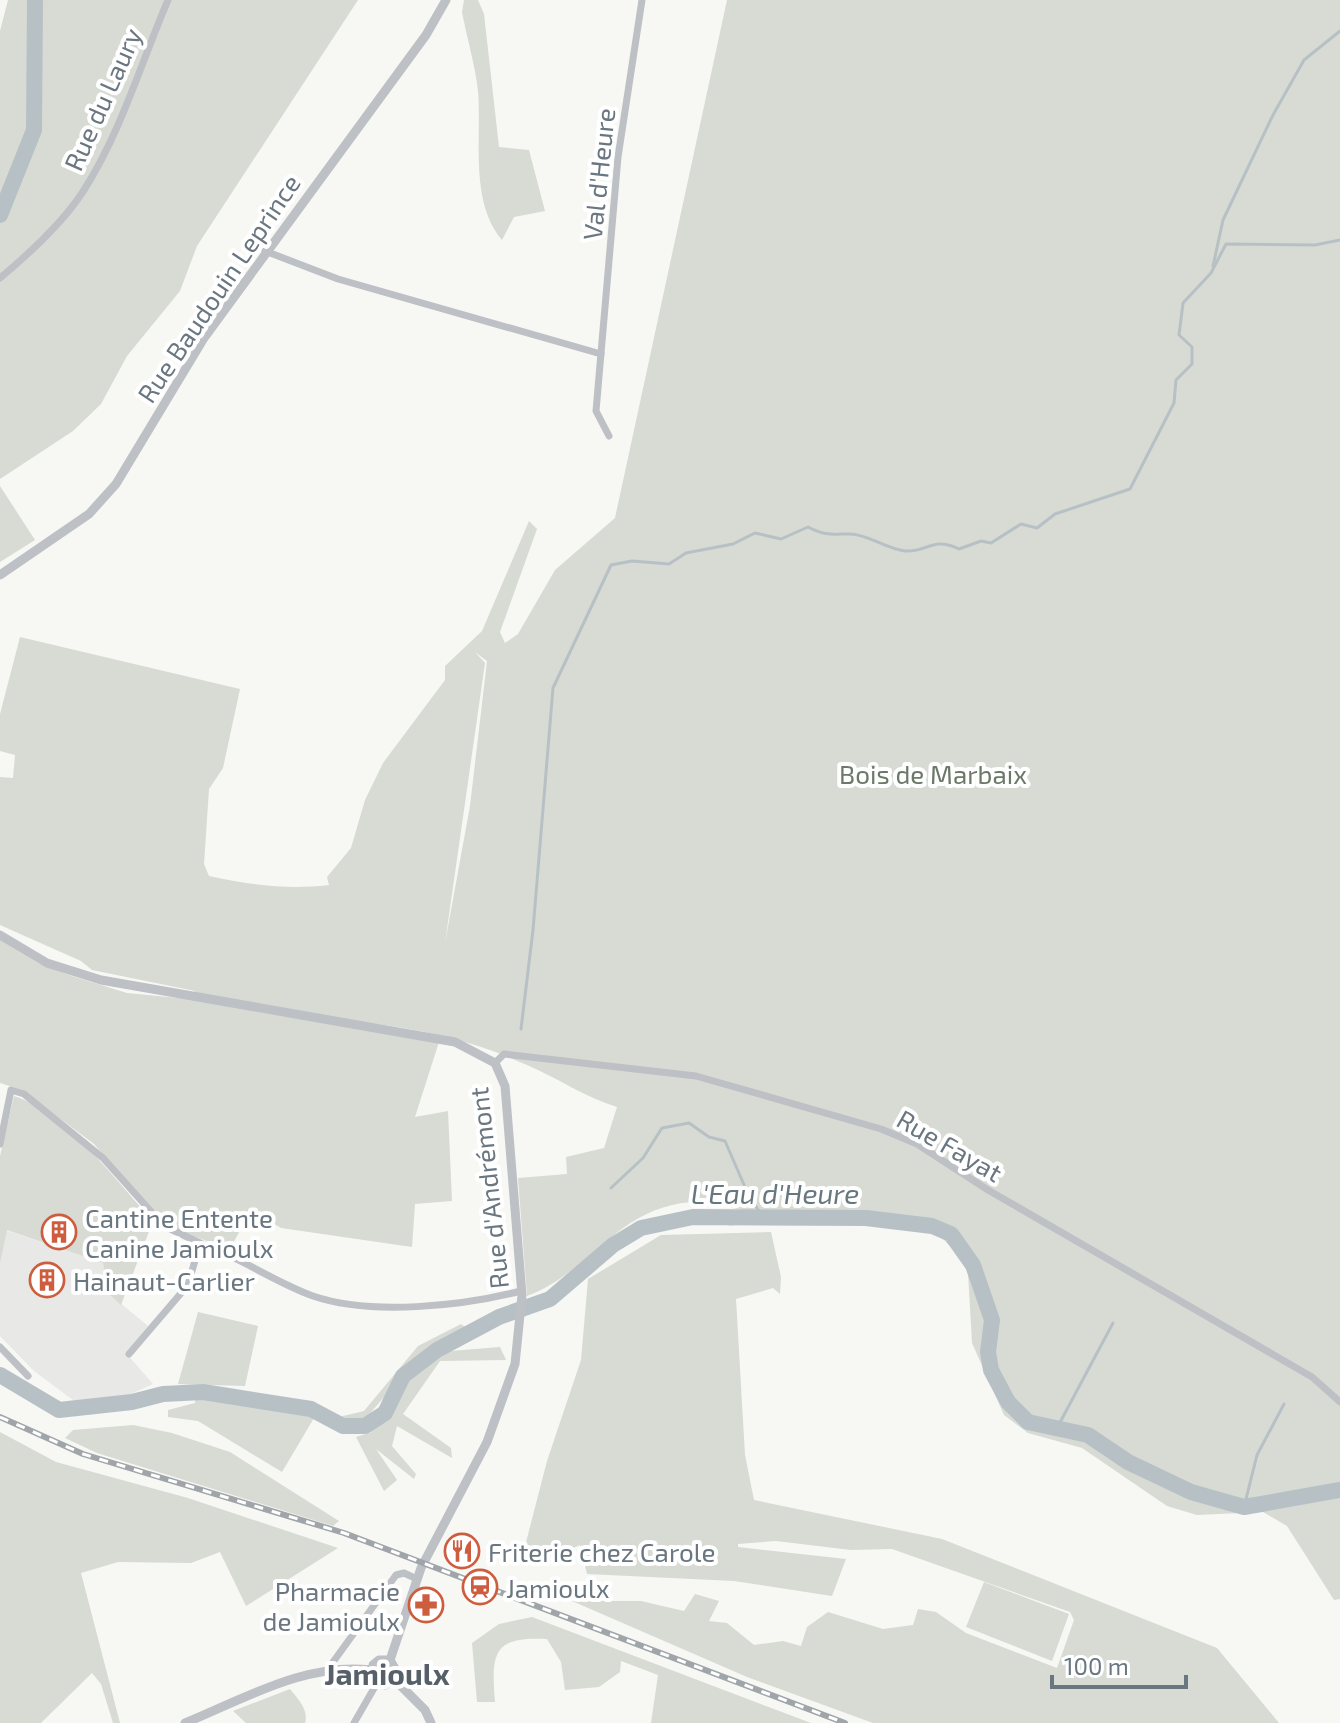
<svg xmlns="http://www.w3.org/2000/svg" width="1340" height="1723" font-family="'Exo 2',sans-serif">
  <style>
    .built { fill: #e8e8e7 }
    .green { fill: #d7dbd4; fill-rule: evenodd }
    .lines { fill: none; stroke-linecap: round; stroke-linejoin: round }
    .stream { stroke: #b7c1c5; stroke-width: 3 }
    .river { stroke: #b7c1c5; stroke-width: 16 }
    .minor { stroke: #bdc0c4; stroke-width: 7 }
    .tertiary { stroke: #bdc0c4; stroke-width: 9 }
    .rail-casing { stroke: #9fa5a9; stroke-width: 6 }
    .rail { stroke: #fff; stroke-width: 3; stroke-dasharray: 9; stroke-linecap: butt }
    .labels { text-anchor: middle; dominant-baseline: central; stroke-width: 8; stroke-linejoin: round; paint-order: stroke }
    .street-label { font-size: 26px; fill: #6a7781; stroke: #fff }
    .park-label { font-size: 26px; fill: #6c7968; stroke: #fff }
    .poi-label { font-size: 26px; fill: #6a7781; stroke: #fff; text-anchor: start }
    .water-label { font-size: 28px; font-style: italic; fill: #66777e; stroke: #fff }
    .quarter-label { font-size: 30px; font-weight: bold; fill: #576068; stroke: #fff }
  </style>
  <rect width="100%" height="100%" fill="#f7f7f4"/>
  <polygon class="built" points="3,1229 103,1263 107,1292 148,1326 126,1353 153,1384 122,1398 77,1403 34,1371 0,1336 0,1245"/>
  <g class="green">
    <polygon points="8,0 358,0 197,246 180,291 127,356 101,404 73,431 0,479 0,31"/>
    <path d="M 464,0 L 478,0 L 484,14 L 499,147 L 529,150 L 545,211 L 514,217 L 502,240 C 469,201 482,137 478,91 C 475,65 467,38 462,12 Z"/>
    <path d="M 727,0 L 1340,0 L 1340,1599 L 1334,1600 L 1287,1526 L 1263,1512 L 1197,1515 L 1167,1506 L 1082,1448 L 1028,1433 L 1004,1415 L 972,1343 L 968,1273 L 958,1254 L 944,1240 L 912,1217 L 836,1212 L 728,1226 L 747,1211 C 730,1208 709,1200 692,1202 C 617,1207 590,1273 527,1296 L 518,1178 L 567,1174 L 566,1157 L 604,1148 L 617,1107 C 584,1097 558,1078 527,1065 C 467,1038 419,1029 354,1021 L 439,1042 L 415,1117 L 448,1111 L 452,1201 L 415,1204 L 412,1247 L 281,1228 L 251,1210 L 230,1249 L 167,1227 L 94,1144 L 22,1090 L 0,1083 L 0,940 L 38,963 L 72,976 L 127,993 L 189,999 L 195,991 L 92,970 L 81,961 L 0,925 L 0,777 L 13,778 L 15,755 L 0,751 L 0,714 L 20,637 L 240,689 L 223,768 L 209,789 L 204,864 L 209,876 C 250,885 288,890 329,885 L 327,877 L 351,848 L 365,800 L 383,763 L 445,680 L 445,666 L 482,631 L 529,521 L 537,529 L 500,632 L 505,643 L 518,634 L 555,570 L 615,518 ZM 475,652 L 487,661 L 470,806 L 445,943 L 485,663 Z"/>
    <polygon points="0,486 35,540 0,562"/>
    <path d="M 14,1096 C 67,1113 116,1181 153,1221 L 121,1305 L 107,1292 L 103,1263 L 7,1230 L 0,1263 L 0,1156 Z"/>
    <polygon points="771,1232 781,1277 780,1294 773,1288 736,1299 745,1455 754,1500 942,1539 1217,1648 1279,1723 873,1723 747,1677 572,1601 641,1601 684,1611 695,1594 719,1601 709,1621 727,1623 754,1645 783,1641 801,1646 807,1627 828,1612 883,1629 913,1625 918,1609 936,1612 966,1633 1057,1668 1074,1620 1070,1612 892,1549 851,1550 776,1541 738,1544 738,1547 846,1559 832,1596 734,1581 587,1574 580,1545 541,1562 524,1550 547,1461 581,1360 588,1279 661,1235"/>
    <polygon points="198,1312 258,1326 245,1386 178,1384"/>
    <polygon points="461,1324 465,1327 419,1356 367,1417 341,1423 339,1417 364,1411 418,1346"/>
    <polygon points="500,1347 506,1360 440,1361 403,1414 451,1448 452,1458 397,1426 392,1446 416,1474 414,1479 376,1449 397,1480 384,1491 356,1437 372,1432 364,1424 394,1401 409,1377 438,1352"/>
    <polygon points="195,1397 278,1407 314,1418 282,1472 198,1421 168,1417 168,1410 195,1403"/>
    <polygon points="133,1425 172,1433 230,1452 339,1521 333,1526 97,1453 65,1438 73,1430"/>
    <polygon points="0,1432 56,1462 188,1498 338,1548 246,1606 220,1552 191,1563 118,1562 81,1573 120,1723 113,1723 101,1684 92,1673 41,1723 0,1723"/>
    <polygon points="984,1582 1069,1614 1052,1661 966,1627"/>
    <path d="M 532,1617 L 811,1723 L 651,1723 L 658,1675 L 621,1661 L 620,1672 L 599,1687 L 565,1690 L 561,1662 L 547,1639 C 493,1636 491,1653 495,1702 L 477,1702 L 472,1643 L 499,1624 Z"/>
    <path d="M 290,1689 C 298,1699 309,1710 305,1723 L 246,1723 L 233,1711 Z"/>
  </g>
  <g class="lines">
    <g class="stream">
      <polyline points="1213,266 1223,220 1273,115 1304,60 1340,31"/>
      <path d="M 521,1029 L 533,930 L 553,688 L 611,565 L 632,561 L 669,564 L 686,553 L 733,544 L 755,533 L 781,539 L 808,527 C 825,536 832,534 850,534 C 868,534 886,549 905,551 C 927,553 932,536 959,549 L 981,541 L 991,543 L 1021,524 L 1037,528 L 1055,514 L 1130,489 L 1174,403 L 1176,380 L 1192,364 L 1192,347 L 1179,335 L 1183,303 L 1211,273 L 1226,244 L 1315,245 L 1340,240"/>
      <polyline points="611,1188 643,1158 662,1128 689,1123 709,1137 725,1141 748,1194 764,1219"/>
      <polyline points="1057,1428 1113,1323"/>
      <polyline points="1244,1507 1257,1455 1284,1404"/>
    </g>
    <g class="river">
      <polyline points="0,215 34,130 35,0"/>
      <polyline points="0,1375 59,1410 132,1402 163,1394 203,1392 311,1409 343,1426 365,1426 385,1413 403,1376 437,1350 499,1317 550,1299 613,1245 641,1228 693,1217 866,1218 932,1226 951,1234 973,1265 992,1320 988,1352 991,1370 1008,1402 1028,1422 1088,1435 1128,1462 1191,1492 1244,1507 1340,1490"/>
    </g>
    <g class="minor">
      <polyline points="265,251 338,279 601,354"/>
      <path d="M 0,278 C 30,253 63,223 84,190 C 121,132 141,63 168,0"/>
      <polyline points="609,436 596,411 618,157 642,0"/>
      <polyline points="495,1063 504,1054 696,1076 881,1129 917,1144 988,1190 1312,1377 1340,1402"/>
      <polyline points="0,1144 11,1090 24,1094 103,1158 164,1226 200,1243"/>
      <polyline points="0,1347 28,1376"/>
      <path d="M 129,1354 L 188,1285 L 200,1243 C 240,1257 274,1282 313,1296 C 371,1316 463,1306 521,1291"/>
      <polyline points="328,1669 396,1575 404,1573 417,1579"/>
      <polyline points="354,1723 377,1683"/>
    </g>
    <g class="tertiary">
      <polyline points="0,575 89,514 116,484 204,338 426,35 446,0"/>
      <polyline points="0,935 47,963 101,980 455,1042 495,1063 505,1086 522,1295 515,1364 487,1442 421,1568 390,1660"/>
      <polyline points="390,1660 379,1660 373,1665 372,1677 385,1685 395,1680"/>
      <polyline points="390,1660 397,1672 395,1680"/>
      <polyline points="395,1680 425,1710 431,1723"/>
      <path d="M 185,1723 C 244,1699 306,1662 371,1670"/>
    </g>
    <g class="rail-casing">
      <polyline id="rail" points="0,1417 83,1454 344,1533 845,1723"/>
    </g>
    <use href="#rail" class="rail"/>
  </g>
  <defs>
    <g id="building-ring" transform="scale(1.8)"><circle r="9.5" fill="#fff" stroke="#cd5d3e" stroke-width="1.5"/><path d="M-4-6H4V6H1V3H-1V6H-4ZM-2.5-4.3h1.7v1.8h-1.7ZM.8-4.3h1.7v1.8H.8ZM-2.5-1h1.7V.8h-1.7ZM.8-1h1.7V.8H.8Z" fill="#cd5d3e"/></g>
    <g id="restaurant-ring" transform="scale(1.8)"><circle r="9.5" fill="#fff" stroke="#cd5d3e" stroke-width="1.5"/><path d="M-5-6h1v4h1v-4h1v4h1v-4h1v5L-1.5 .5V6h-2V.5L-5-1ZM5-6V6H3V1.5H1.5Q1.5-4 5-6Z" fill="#cd5d3e"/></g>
    <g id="station-ring" transform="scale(1.8)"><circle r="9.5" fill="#fff" stroke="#cd5d3e" stroke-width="1.5"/><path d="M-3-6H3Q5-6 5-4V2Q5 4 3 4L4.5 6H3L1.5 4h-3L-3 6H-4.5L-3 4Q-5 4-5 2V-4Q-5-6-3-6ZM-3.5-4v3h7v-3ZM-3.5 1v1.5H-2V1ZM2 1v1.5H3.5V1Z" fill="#cd5d3e"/></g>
    <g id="pharmacy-ring" transform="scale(1.8)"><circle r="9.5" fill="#fff" stroke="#cd5d3e" stroke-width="1.5"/><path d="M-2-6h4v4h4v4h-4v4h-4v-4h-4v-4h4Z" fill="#cd5d3e"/></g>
  </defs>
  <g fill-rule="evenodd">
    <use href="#building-ring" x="59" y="1232"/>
    <use href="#building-ring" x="47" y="1280"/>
    <use href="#restaurant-ring" x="462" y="1551"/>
    <use href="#station-ring" x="480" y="1587"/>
    <use href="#pharmacy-ring" x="426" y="1605"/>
  </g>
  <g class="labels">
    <g class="street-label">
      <text transform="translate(102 99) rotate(-66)">Rue du Laury</text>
      <text transform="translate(598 174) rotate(-84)">Val d'Heure</text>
      <text transform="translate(218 288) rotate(-56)">Rue Baudouin Leprince</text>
      <text transform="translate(950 1145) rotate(30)">Rue Fayat</text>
      <text transform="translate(488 1188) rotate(-96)">Rue d'Andrémont</text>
    </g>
    <g class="park-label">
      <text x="933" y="773">Bois de Marbaix</text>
    </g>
    <g class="poi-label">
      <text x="85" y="1217">Cantine Entente<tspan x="85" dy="30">Canine Jamioulx</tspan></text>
      <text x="73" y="1280">Hainaut-Carlier</text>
      <text x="488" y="1551">Friterie chez Carole</text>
      <text x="506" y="1587">Jamioulx</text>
      <text x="400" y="1590" text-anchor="end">Pharmacie<tspan x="400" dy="30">de Jamioulx</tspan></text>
    </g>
    <g class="water-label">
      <text x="775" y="1193">L'Eau d'Heure</text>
    </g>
    <g class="quarter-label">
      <text x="387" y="1673">Jamioulx</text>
    </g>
  </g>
  <path d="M1052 1675v12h134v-12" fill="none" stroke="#6a7781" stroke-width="4"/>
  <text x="1064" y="1675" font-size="24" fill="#6a7781" stroke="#ffffff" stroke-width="6" paint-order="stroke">100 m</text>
</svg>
